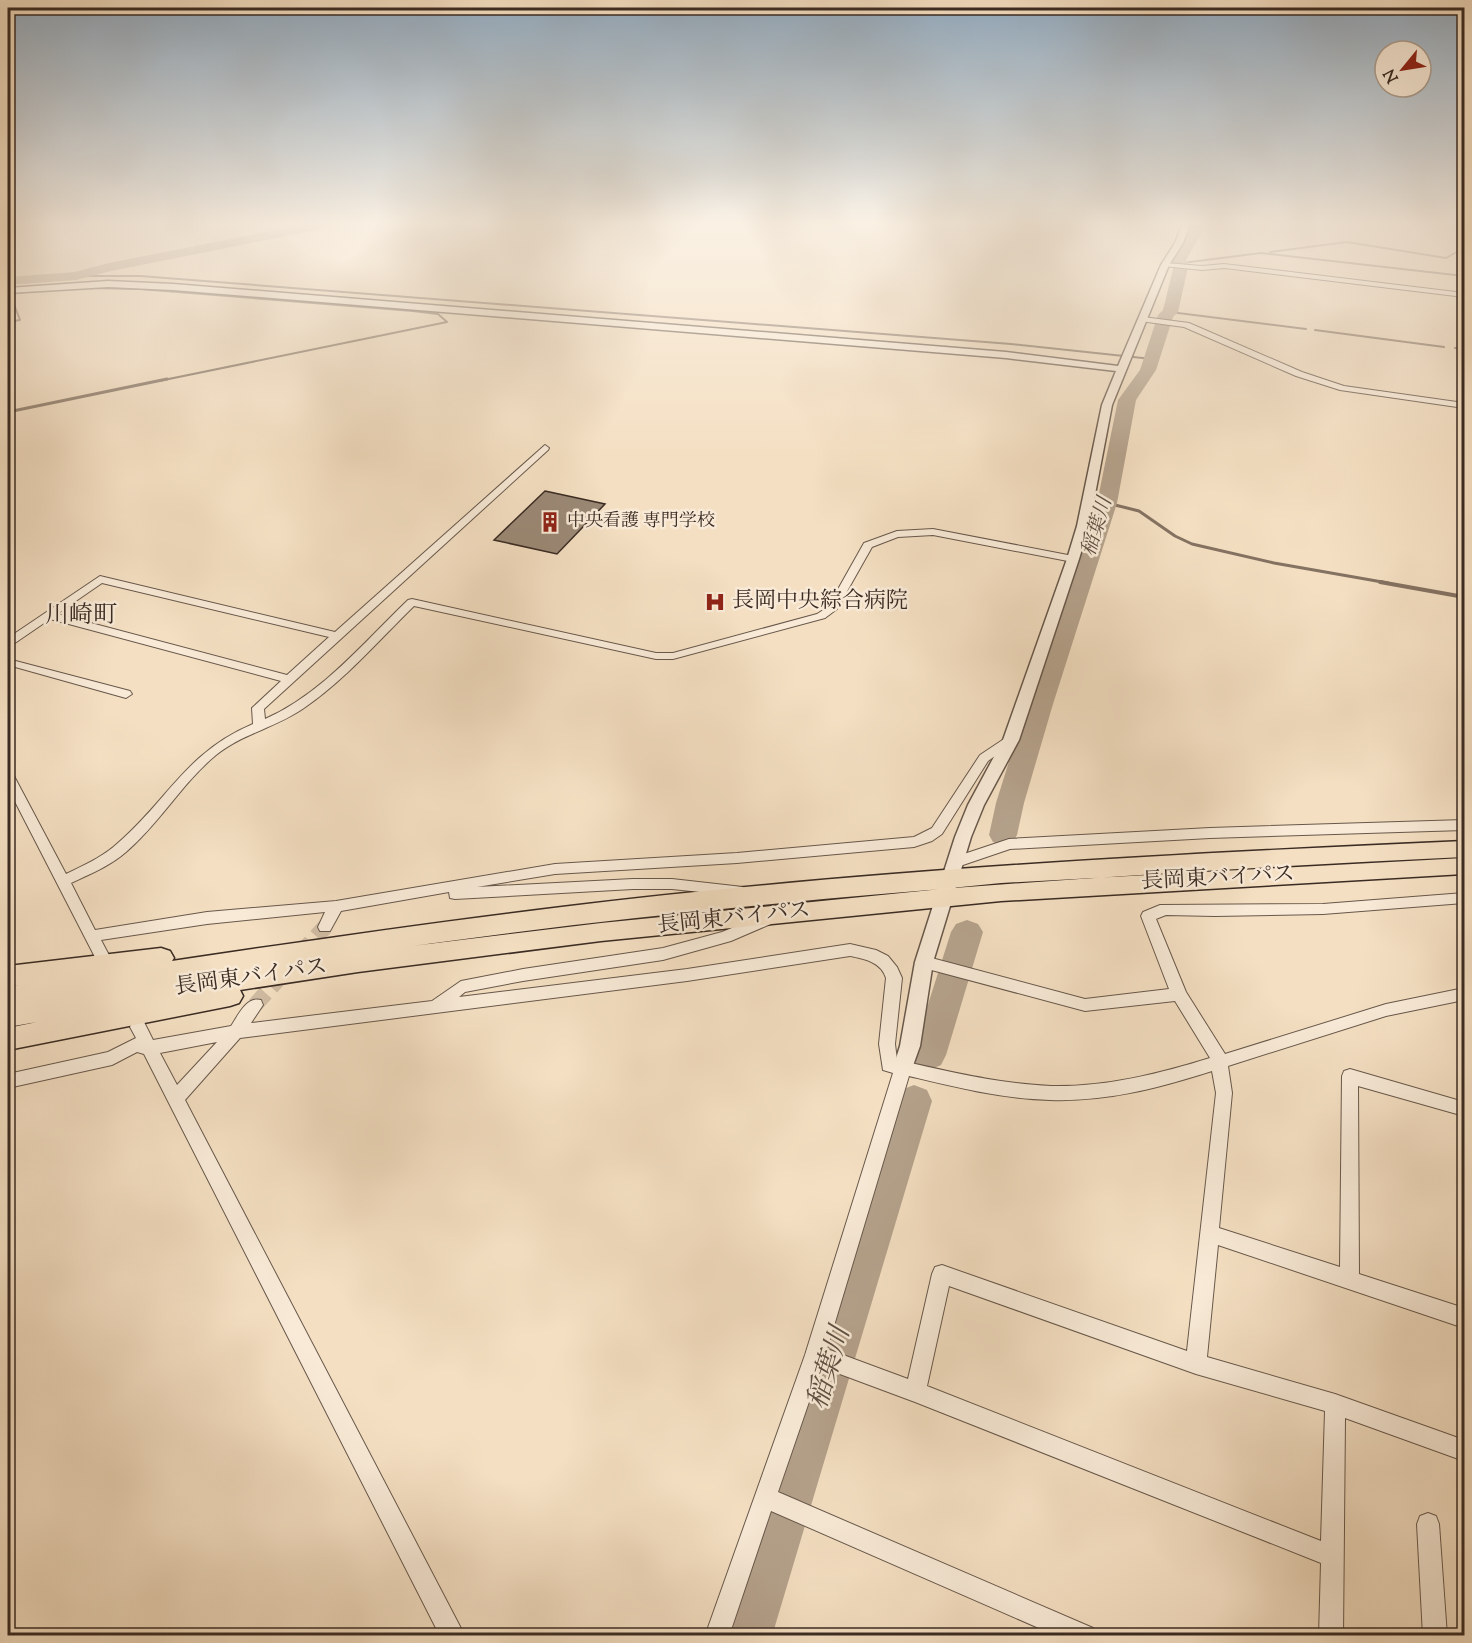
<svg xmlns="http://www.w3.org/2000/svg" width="1472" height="1643" font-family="'Sorts Mill Goudy','Noto Serif JP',serif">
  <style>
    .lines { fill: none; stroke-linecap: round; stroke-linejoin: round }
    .stream-far2 { stroke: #847262; stroke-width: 2 }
    .stream-far1 { stroke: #847262; stroke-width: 3 }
    .stream { stroke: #847262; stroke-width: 4 }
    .river { fill: #b5a28c; fill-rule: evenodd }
    .building { fill: #9b8976; stroke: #3a2b23; stroke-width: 1.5 }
    .minor-tunnel { stroke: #cfbba2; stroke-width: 16; stroke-dasharray: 16 8; stroke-linecap: butt }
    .minor-casing { stroke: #68584b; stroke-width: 2 }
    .tertiary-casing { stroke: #68584b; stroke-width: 3 }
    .trunk-casing { stroke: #3a2b23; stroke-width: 3 }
    .minor { fill: #f8ead7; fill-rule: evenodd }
    .tertiary { fill: #f8ead7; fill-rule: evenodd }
    .trunk { fill: #f4dfc2; fill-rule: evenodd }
    .labels { text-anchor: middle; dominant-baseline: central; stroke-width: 5; stroke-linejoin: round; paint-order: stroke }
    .far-poi-label { font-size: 18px; fill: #3a2b23; stroke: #f8ead7; text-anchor: start }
    .far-water-label { font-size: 20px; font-style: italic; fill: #5f4f42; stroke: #f8ead7 }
    .poi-label { font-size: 22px; fill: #3a2b23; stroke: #f8ead7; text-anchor: start }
    .street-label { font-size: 22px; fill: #3a2b23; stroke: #f8ead7 }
    .neighbourhood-label { font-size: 24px; fill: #3a2b23; stroke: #f8ead7 }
    .near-water-label { font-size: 28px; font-style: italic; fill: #5f4f42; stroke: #f8ead7 }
  </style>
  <rect width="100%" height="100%" fill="#f4dfc2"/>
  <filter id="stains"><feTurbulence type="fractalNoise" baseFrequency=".00333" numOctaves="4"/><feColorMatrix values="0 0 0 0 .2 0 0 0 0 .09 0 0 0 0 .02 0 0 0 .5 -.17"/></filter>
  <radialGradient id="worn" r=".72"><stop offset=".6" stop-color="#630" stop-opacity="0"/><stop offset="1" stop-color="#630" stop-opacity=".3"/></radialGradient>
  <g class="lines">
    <g class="stream-far2">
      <polyline points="1270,252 1347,242 1446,258 1464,248"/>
      <polyline points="1182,263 1261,253 1464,276"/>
      <polyline points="76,276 140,276 1011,344 1152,359"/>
      <polyline points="89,288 140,289 413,311 438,314 447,322 159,381"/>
      <polyline points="1170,312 1306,329"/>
      <polyline points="8,322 20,320 10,294 32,291"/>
      <polyline points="1315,330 1444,347"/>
      <polyline points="1455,348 1464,349"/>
    </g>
    <g class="stream-far1">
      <polyline points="8,412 167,379"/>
      <polyline points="1107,503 1139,511 1175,536 1192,544 1274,563 1388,583"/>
    </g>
    <polyline class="stream" points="1380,582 1464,597"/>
    <g class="river">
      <polygon points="301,225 327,225 321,229 111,271 76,280 8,285 8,277 75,272 109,263"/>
      <polygon points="1190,225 1204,225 1200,236 1186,260 1189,263 1178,312 1173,317 1156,370 1136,400 1117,503 1053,704 1024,803 1017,835 1013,842 1003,845 993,842 989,835 996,803 1027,704 1097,503 1118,400 1140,370 1158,315 1163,310 1174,265 1171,262 1187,236"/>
      <polygon points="967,920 978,924 983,932 946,1055 941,1065 929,1070 917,1065 912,1055 951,932 956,924"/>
      <polygon points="914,1085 927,1090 932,1101 772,1636 722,1636 896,1101 901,1090"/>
    </g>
  </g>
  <polygon class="building" points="545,491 605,504 557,554 494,540"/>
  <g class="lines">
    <g class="minor-tunnel">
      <polyline points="300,954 325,927"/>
      <polyline points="255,1005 284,973"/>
    </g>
    <g class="minor-casing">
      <g id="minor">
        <polygon points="1165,263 1202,266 1224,264 1464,293 1464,297 1224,268 1202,270 1163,266"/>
        <polygon points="1143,317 1189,323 1302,372 1344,386 1464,403 1464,408 1340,390 1296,376 1184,327 1140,321 1140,317"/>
        <path d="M 545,445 L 549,448 L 548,450 L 264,709 L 265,719 C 322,694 364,642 408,600 L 412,599 L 656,653 L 673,653 L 817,614 L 828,607 L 864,543 L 897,531 L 933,529 L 1073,556 L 1078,559 L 1073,562 L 933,535 L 898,537 L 872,547 L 837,609 L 825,618 L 673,659 L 656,659 L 414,606 C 379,640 345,680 304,708 C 277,727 242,734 216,755 C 182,783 160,823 126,852 C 110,866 90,874 71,883 L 95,930 L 207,912 L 336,901 L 555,864 L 737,853 L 914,837 L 932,828 L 980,755 L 1007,737 L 1015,737 L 1017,740 L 988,761 L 942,834 L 932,841 L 914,847 L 737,863 L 555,874 L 477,887 L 633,879 L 672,879 L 743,887 L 745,891 L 743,895 L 738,896 L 672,889 L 633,889 L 455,899 L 450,898 L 449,892 L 341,911 L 330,931 L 320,931 L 318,927 L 325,912 L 207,924 L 101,940 L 110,957 L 107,961 L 102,963 L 97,961 L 8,788 L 8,772 L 14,776 L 66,874 C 84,865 103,857 118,843 C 169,799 185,753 253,724 L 252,708 L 281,681 L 50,619 L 12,645 L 8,646 L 8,638 L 100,576 L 335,632 ZM 102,583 L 329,637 L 287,675 L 57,614 Z"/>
        <polygon points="8,659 130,691 132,694 126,698 8,665"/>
        <polygon points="1464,820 1464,830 1210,838 1010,849 957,867 952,866 950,862 952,858 1009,839 1210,828"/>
        <path d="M 1464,893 L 1464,903 L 1323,914 L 1215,916 L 1166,915 L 1156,919 L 1186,992 L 1225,1054 L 1386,1004 L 1464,988 L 1464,1000 L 1386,1016 L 1228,1066 L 1232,1093 L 1219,1228 L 1340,1267 L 1342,1076 L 1344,1071 L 1350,1069 L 1464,1102 L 1464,1116 L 1358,1086 L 1359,1274 L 1464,1308 L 1464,1328 L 1218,1245 L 1207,1357 L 1335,1394 L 1464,1440 L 1464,1461 L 1345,1418 L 1343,1636 L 1319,1636 L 1321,1563 L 915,1402 L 821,1367 L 778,1492 L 1093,1628 L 1097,1636 L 1057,1636 L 771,1511 L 729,1636 L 705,1636 L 805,1355 L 893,1073 L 883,1070 L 879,1044 L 886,978 C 881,962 865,959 850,956 L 687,981 L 240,1038 L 185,1100 L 465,1636 L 440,1636 L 144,1054 L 137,1052 L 112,1065 L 8,1088 L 8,1074 L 108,1052 L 136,1038 L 130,1027 L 132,1022 L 138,1020 L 144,1022 L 153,1040 L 231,1026 C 238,1016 246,996 261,1000 L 263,1005 L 251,1023 L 432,1001 L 461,981 L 523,969 L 663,948 L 722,932 L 768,913 L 773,915 L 775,919 L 773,923 L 731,941 L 663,960 L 523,981 L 465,992 L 459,997 L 687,969 L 850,944 L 876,950 L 888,956 L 897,967 L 902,978 L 895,1044 L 897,1060 C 948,1071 999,1084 1051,1086 C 1106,1087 1158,1074 1210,1058 L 1175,1001 L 1085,1011 L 924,968 L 919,966 L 916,962 L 919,958 L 924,956 L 1085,999 L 1169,989 L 1141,916 L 1143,912 L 1160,905 L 1323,904 ZM 217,1042 L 177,1085 L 160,1053 ZM 1212,1071 L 1216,1093 L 1187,1351 L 942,1265 L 935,1267 L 932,1274 L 908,1379 L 827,1349 L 909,1076 C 955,1087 1002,1099 1050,1100 C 1106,1102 1159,1088 1212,1071 ZM 949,1286 L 1196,1374 L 1325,1411 L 1321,1541 L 927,1386 Z"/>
        <polygon points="1428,1513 1436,1516 1439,1524 1447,1636 1423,1636 1417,1524 1420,1516"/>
      </g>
    </g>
    <g class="tertiary-casing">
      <polygon id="tertiary" points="1182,225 1190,225 1183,243 1169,265 1112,405 1089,526 1079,559 1019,740 984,805 971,837 933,962 920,1046 910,1074 903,1077 896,1074 893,1068 900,1046 915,962 955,837 968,805 1003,740 1067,559 1077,526 1102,405 1116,371 1006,358 173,290 108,287 8,293 8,288 108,281 173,284 1006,352 1118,366 1161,265 1175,243"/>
    </g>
    <g class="trunk-casing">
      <path id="trunk" d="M 1464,841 L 1464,857 C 1112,874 761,897 412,946 L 601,923 L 1001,883 L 1464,858 L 1464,874 L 1001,901 L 601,941 L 358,972 L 240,990 L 243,996 L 239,1003 L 230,1006 L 8,1050 L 8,1028 L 37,1022 L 8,1027 L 8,987 L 17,985 L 8,986 L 8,966 L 161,948 L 170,951 L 174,958 L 172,961 C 353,934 534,908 715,890 C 964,865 1214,852 1464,841 Z"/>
    </g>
    <use href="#minor" class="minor"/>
    <use href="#tertiary" class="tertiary"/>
    <use href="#trunk" class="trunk"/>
  </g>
  <linearGradient id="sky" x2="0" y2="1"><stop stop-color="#93adc3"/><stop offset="0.49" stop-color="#faf1e4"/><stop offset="1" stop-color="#faf1e4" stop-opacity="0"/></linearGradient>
  <rect width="1472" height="455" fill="url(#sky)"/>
  <defs>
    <g id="building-bare" transform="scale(1.62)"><path d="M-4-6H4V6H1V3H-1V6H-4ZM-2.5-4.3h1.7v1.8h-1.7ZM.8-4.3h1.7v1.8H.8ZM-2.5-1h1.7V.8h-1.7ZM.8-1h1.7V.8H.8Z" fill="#8f2418" stroke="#f8ead7" stroke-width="2.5" paint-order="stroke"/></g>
    <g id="hospital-bare" transform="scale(1.62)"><path d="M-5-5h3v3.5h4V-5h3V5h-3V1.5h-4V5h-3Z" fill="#8f2418" stroke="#f8ead7" stroke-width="2.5" paint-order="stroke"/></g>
  </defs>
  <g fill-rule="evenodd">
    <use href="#building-bare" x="550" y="522"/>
    <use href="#hospital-bare" x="715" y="602"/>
  </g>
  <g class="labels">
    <g class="far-poi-label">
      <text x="567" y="522">中央看護 専門学校</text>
    </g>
    <g class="far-water-label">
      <text transform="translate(1098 527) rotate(-73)">稲葉川</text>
    </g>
    <g class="poi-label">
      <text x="732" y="602">長岡中央綜合病院</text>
    </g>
    <g class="street-label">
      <text transform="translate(1218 879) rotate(-3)">長岡東バイパス</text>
      <text transform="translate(734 919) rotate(-6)">長岡東バイパス</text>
      <text transform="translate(251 978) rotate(-8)">長岡東バイパス</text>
    </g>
    <g class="neighbourhood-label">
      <text x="81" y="616">川崎町</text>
    </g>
    <g class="near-water-label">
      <text transform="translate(830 1368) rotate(-73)">稲葉川</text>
    </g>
  </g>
  <rect width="1472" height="1643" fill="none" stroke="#f4dfc2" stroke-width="30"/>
  <rect x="9" y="9" width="1454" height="1625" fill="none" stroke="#3a2b23" stroke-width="3"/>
  <rect x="15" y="15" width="1442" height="1613" fill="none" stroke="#3a2b23" stroke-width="1.5"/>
  <g transform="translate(1403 69) rotate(240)"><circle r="28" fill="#f8ead7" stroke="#ac9e8f" stroke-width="1.5"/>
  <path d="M0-4.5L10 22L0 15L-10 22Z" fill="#8f2418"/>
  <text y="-9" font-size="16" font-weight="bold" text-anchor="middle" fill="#3a2b23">N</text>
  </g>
  <rect width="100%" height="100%" filter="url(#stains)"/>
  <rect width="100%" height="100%" fill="url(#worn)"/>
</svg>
